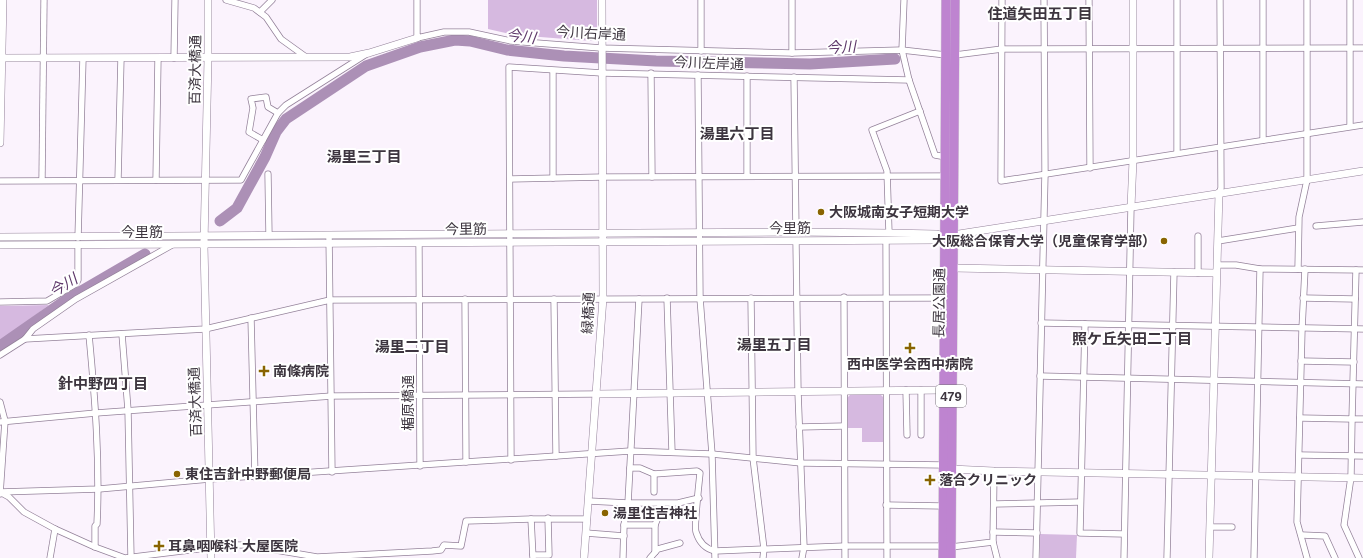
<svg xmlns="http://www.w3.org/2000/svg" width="1363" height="558" font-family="Arial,'Noto Sans JP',sans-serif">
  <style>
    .green { fill: #d6b9e0 }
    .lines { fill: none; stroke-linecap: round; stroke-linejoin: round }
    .river { stroke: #ac90b6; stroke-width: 11 }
    .minor-casing { stroke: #94829a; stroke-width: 7 }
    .tertiary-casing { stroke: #94829a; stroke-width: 8 }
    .trunk-casing { stroke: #d4d3d5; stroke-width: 10 }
    .minor { stroke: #fff; stroke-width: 5.5 }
    .tertiary { stroke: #fff; stroke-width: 7 }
    .trunk { stroke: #be84d0; stroke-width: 9 }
    .poi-dot { fill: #896401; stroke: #fff; stroke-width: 1.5 }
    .labels { text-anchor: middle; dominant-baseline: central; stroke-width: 4; stroke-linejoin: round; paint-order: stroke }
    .shield { fill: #fff; stroke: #777279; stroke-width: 1 }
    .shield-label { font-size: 13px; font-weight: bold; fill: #3d353f }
    .street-label { font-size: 14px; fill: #3d353f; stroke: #fff }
    .poi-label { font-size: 14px; font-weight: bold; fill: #3d353f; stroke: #fff; text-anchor: start }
    .neighbourhood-label { font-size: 15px; font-weight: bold; fill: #3d353f; stroke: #fff }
    .water-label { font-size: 15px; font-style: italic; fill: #5e386a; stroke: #fff }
  </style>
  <rect width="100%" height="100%" fill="#fbf3fd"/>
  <g class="green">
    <polygon points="488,0 597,0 597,38 591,41 515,35 488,29"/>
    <polygon points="49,305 6,337 0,341 0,306"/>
    <polygon points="850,395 881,395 883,397 883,442 862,442 862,428 847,428 847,398"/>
    <polygon points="1040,534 1077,535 1076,558 1040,558"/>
  </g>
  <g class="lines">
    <g class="river">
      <polyline points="220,221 237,208 265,157 276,132 286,119 366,66 420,47 455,40 470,41 507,50 564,56 656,61 810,64 895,59"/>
      <polyline points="0,346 66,300 145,254"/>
    </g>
    <g class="minor-casing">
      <g id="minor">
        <polyline points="226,0 254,8 266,17 281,39 306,57"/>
        <polyline points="417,0 417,38 444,32 469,32 511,41 601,48 792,53 902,50 946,55"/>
        <polyline points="792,0 792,53"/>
        <polyline points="904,0 902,50 909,80 935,155 946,157"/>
        <polyline points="1002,0 1001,181 1363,125"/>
        <polyline points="1089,0 1090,168"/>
        <polyline points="1177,0 1177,153"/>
        <polyline points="1263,0 1263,140"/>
        <polyline points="1350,0 1350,126"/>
        <polyline points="260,12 272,0"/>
        <polyline points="701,51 701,0"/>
        <polyline points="955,55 1002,49 1363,48"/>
        <polyline points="174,58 175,0"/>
        <polyline points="553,71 553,178"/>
        <polyline points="651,73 652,177"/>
        <polyline points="698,75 700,298 712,454 715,558"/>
        <polyline points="747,76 747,176"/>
        <polyline points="794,77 796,232"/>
        <polyline points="263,140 249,132 253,108 251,99 266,97 268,107 278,113"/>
        <polyline points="268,174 269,235"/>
        <polyline points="510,179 603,177 946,176"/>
        <polyline points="42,180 44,0"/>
        <polyline points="118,180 121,58"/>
        <polyline points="156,180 158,58"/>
        <polyline points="0,181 241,180 278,113 286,105 365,55"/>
        <polyline points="1219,193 1221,188 1220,0"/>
        <polyline points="1316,226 1363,222"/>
        <polyline points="889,233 887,171 872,130 920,111"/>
        <polyline points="329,235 332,472"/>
        <polyline points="78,238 83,58"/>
        <polyline points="886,240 887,558"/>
        <polyline points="796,241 798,392 804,547 802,558"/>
        <polyline points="1218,241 1298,228"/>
        <polyline points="419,243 420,466"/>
        <polyline points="1217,265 1236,265 1260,269 1363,270"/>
        <polyline points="1298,269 1299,217 1307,180 1307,0"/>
        <polyline points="1305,269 1302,329 1297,522 1307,558"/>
        <polyline points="1198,273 1198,236"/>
        <polyline points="844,297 845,558"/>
        <polyline points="667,298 672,452"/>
        <polyline points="751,298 753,458 764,549 763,558"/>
        <polyline points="1303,298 1355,299"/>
        <polyline points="465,299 466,462"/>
        <polyline points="554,299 556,456"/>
        <polyline points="639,299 628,503 678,503 699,498"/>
        <polyline points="0,302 47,301 76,284 78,280 78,246"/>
        <polyline points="251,318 255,477"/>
        <polyline points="1041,323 1363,329"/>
        <polyline points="1085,324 1080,533 1124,534"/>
        <polyline points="122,334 128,410 131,557"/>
        <path d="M 89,335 C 95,398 100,461 97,524 L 95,526 L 95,547"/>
        <polyline points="25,339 205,329 330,300 945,298"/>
        <polyline points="0,355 25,339 33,329 76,299 172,245"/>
        <polyline points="1301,361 1354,362"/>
        <polyline points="1040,376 1363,384"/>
        <polyline points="906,390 907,435"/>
        <polyline points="0,402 5,421 0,494"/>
        <polyline points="1300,418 1352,419 1356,270"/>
        <polyline points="0,422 96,413 332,396 596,394"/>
        <polyline points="799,427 844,426"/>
        <polyline points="921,435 921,390"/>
        <polyline points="1300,455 1363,456"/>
        <polyline points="511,460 509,67 602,73 909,80"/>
        <path d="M 630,468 L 640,468 L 654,474 L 697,471 L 700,473 C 699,483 694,527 696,532 C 699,542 706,549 715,551 L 845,546 L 943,546"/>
        <polyline points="654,474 654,492"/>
        <polyline points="0,492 99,489 210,479 630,451 712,454 801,463 944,465"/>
        <polyline points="0,492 9,497 24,512 55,529 95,547 125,558 231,545 246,545 317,557 432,551 441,550 444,545 461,546 466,521 531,519 587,519"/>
        <polyline points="589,501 628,503 624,525"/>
        <polyline points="994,504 1080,502"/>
        <polyline points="886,505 943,506"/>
        <polyline points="531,519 533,558"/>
        <polyline points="1210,527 1232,527"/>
        <polyline points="993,532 1037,533"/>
        <polyline points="586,533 624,536"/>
        <polyline points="1302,535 1325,536 1335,558"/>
        <polyline points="993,542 997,558"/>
        <polyline points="951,547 993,542 994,471"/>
        <polyline points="655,552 655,525 659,515 660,504"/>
        <polyline points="533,555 549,555 548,518"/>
        <polyline points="50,558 55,529"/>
        <polyline points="623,558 624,525 655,525"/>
        <polyline points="650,558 658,549 680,543"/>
        <polyline points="1036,558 1045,174 1044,0"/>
        <polyline points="1124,558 1131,207"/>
        <polyline points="1167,558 1174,272"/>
        <polyline points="1254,558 1260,269"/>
        <polyline points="1359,558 1344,525 1351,477 1352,419 1363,419"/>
      </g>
    </g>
    <g class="tertiary-casing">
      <g id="tertiary">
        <polyline points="208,0 208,58 204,245 211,558"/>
        <polyline points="0,58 350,57 369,53 417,38"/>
        <polyline points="0,143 3,0"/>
        <polyline points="1131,207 1133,160 1133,0"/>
        <polyline points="0,237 796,232 889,233 936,234 945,236"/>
        <polyline points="0,245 936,240 946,236 1363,171"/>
        <polyline points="953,268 1216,273"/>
        <polyline points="596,394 944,390"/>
        <polyline points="948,467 951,469 994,471 1363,478"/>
        <polyline points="584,558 603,298 602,0"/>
        <polyline points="1209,558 1219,193"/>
      </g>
    </g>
    <g class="trunk-casing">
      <g id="trunk">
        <polyline points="943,558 946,0"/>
        <polyline points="951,558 955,0"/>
      </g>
    </g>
    <use href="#minor" class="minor"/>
    <use href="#tertiary" class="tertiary"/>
    <use href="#trunk" class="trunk"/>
  </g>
  <g class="poi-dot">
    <circle cx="821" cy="212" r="4"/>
    <circle cx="1164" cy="241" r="4"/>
    <path d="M908 342h4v4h4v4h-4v4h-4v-4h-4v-4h4z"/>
    <path d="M262 365h4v4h4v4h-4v4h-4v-4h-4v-4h4z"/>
    <circle cx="177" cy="474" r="4"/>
    <path d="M928 474h4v4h4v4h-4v4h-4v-4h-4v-4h4z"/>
    <circle cx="605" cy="513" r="4"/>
    <path d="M157 540h4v4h4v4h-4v4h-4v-4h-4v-4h4z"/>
  </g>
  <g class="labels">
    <rect class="shield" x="936" y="385" width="30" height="22" rx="3"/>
    <g class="shield-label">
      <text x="951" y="396">479</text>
    </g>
    <g class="street-label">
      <text transform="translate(591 33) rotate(3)">今川右岸通</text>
      <text transform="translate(709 63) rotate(2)">今川左岸通</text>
      <text transform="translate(195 70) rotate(-89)">百済大橋通</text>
      <text x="790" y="228">今里筋</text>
      <text transform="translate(466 229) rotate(-1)">今里筋</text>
      <text x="142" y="232">今里筋</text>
      <text transform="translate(939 303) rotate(-89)">長居公園通</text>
      <text transform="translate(588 313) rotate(-87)">緑橋通</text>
      <text transform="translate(195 402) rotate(-92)">百済大橋通</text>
      <text transform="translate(408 403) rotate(-90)">楯原橋通</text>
    </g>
    <g class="poi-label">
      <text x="829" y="212">大阪城南女子短期大学</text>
      <text x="1156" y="241" text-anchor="end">大阪総合保育大学（児童保育学部）</text>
      <text x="910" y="364" text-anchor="middle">西中医学会西中病院</text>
      <text x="273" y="371">南條病院</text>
      <text x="185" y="474">東住吉針中野郵便局</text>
      <text x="939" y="480">落合クリニック</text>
      <text x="613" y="513">湯里住吉神社</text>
      <text x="168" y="546">耳鼻咽喉科 大屋医院</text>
    </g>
    <g class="neighbourhood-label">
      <text x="1040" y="13">住道矢田五丁目</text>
      <text x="737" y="133">湯里六丁目</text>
      <text x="364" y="156">湯里三丁目</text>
      <text x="1132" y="338">照ケ丘矢田二丁目</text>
      <text x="774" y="344">湯里五丁目</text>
      <text x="412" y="346">湯里二丁目</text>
      <text x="103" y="383">針中野四丁目</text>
    </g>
    <g class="water-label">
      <text transform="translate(521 36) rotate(7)">今川</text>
      <text transform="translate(841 47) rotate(-3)">今川</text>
      <text transform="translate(63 285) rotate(-32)">今川</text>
    </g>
  </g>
</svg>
